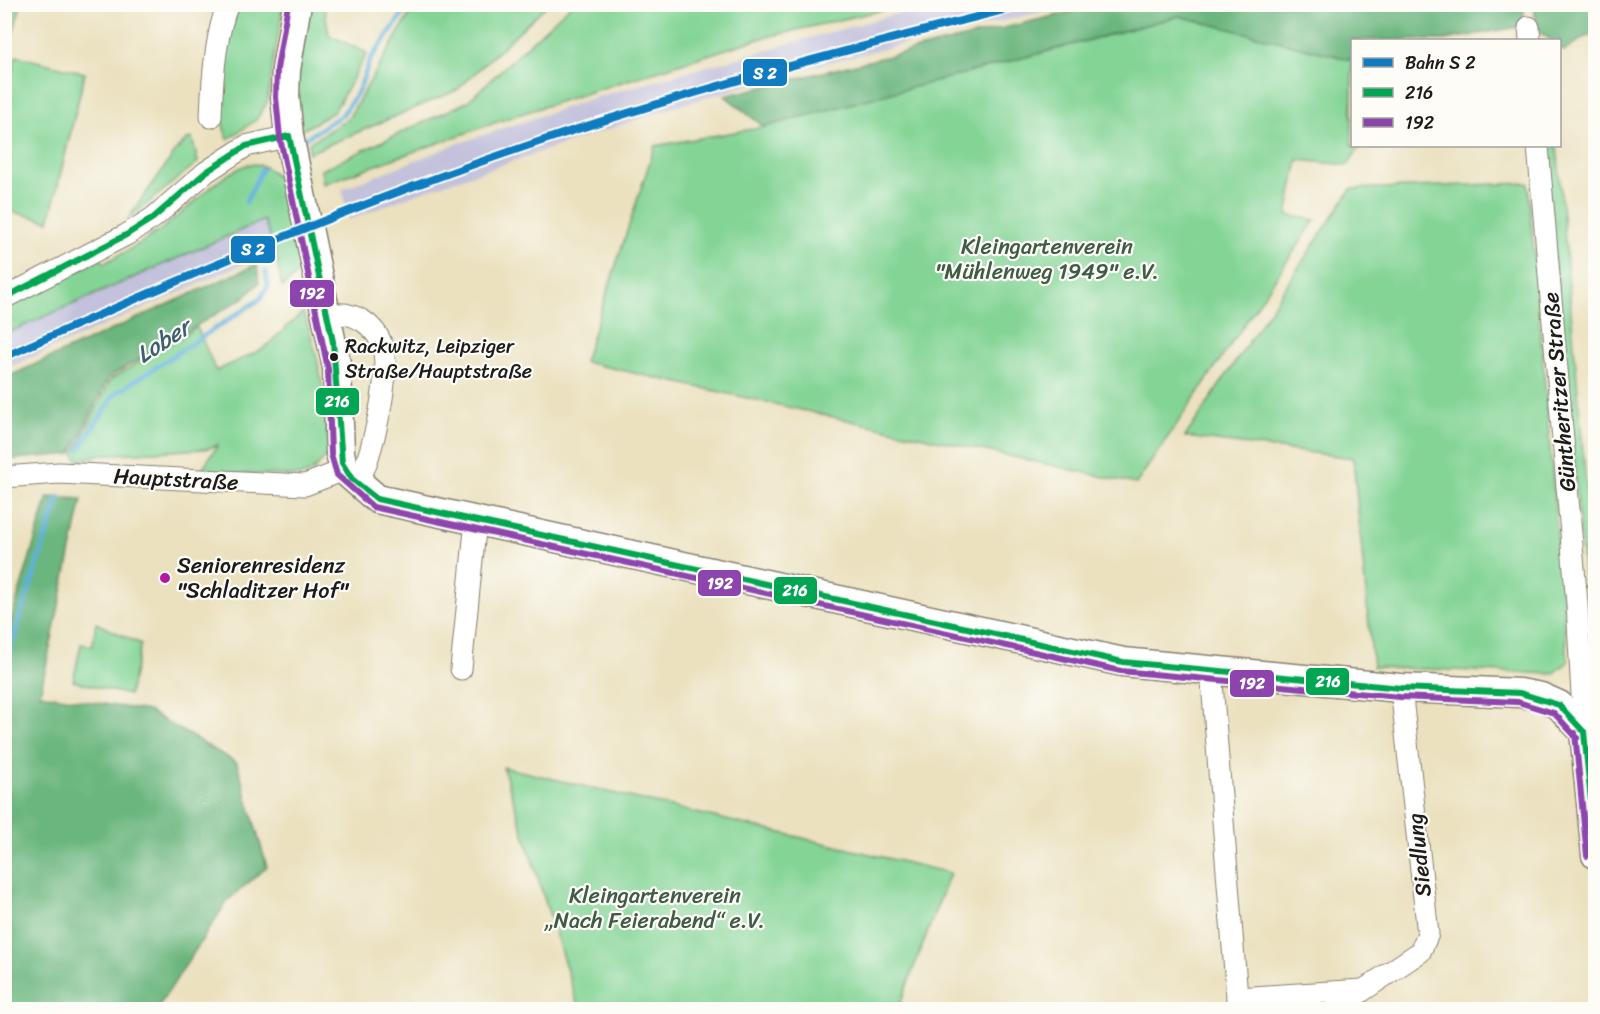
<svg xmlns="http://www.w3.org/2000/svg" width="1600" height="1014" font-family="Sriracha,sans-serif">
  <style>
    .industrial { fill: #c3c1db }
    .green { fill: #83d495; stroke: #507858; stroke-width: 1.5 }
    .forest { fill: #6ab67e; stroke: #43694d; stroke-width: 1.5 }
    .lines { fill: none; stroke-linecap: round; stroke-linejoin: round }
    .stream { stroke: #5fb1da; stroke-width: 5 }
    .street-casing { stroke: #847e6e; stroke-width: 23 }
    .secondary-casing { stroke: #847e6e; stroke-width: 31 }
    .street { stroke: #fff; stroke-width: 21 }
    .secondary { stroke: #fff; stroke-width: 28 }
    .bus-1-casing { stroke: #fdfcf7; stroke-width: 10 }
    .bus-2-casing { stroke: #fdfcf7; stroke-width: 10 }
    .bus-1 { stroke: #00a651; stroke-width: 6 }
    .bus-2 { stroke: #8e44ad; stroke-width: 6 }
    .rail-1-casing { stroke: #fdfcf7; stroke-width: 12 }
    .rail-1 { stroke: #107bc0; stroke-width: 8 }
    .bus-dot { fill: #1c1c1c; stroke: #fdfcf7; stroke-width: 2 }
    .poi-dot { fill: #b5179e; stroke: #fdfcf7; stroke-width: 2 }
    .labels { text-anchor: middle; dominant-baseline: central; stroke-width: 4.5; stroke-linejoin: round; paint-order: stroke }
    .bus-label { font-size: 20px; fill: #1c1c1c; stroke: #fdfcf7; text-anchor: start }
    .park-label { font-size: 22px; fill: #405c46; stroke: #fdfcf7 }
    .street-label { font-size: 22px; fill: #1c1c1c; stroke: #fdfcf7 }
    .poi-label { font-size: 22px; fill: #1c1c1c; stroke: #fdfcf7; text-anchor: start }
    .water-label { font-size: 24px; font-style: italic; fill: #3a5f71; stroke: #fdfcf7 }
    .line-badge { stroke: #fdfcf7; stroke-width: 2 }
    .badge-label { font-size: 16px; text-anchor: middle; font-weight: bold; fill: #fff }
  </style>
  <rect width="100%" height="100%" fill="#fdfcf7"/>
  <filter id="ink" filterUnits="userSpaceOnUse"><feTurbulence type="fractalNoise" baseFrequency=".0167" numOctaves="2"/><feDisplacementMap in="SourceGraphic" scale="12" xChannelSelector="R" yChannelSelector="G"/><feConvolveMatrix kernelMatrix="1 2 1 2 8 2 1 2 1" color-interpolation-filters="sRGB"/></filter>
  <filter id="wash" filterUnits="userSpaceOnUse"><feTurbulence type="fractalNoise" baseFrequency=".008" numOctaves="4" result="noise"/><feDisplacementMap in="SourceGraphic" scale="24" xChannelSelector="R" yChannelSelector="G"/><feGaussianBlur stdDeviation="1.35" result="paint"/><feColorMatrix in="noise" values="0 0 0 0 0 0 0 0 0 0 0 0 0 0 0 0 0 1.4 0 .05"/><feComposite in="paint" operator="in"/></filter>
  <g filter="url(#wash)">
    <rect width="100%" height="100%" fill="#ebe1bf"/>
    <g class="industrial">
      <polygon points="932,4 1070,5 833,61 684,104 415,194 349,220 342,189 454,145 593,98"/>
      <polygon points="265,220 275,250 5,369 4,334"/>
    </g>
    <g class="green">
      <polygon points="4,5 21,5 5,60 4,60"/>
      <path d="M 235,5 L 283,5 L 267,103 L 256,120 L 228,139 C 210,102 226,44 235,5 Z"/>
      <polygon points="308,5 324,5 329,35 367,53 334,112 299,132 295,95"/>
      <polygon points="415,5 547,5 457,90 309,153 309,143 348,119"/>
      <polygon points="571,5 571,4 904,5 758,39 514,116 323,184 321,170 467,102"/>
      <polygon points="1179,16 1352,60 1352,146 1360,146 1348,165 1298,160 1287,215 1315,220 1136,484 584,362 655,146 764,127"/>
      <polygon points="16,56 85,73 49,221 5,210 5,101"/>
      <polygon points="192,138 198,162 127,220 178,148 188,139"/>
      <polygon points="1544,146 1557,146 1595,591 1585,588"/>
      <path d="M 249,164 C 293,161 297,237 304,269 L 282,287 L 275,250 L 264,220 L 5,334 L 5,307 L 101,259 L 104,263 C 131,250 155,235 178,216 C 201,197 221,174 249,164 Z"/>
      <polygon points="1528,183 1568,662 1553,674 1373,667 1353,458 1185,437 1351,189"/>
      <path d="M 303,312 C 321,358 327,405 328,455 L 312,472 L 301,476 L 200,472 L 218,445 L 206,449 L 98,455 L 78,461 L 74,453 L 111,379 L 197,327 L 216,371 L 263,349 Z"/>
      <path d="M 1595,605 C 1595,653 1595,704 1595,754 L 1595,705 L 1590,696 L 1583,611 Z"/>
      <polygon points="96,623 141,644 129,695 73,681 81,644 92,646"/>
      <polygon points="503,767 950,873 898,1009 579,1009"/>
    </g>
    <g class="forest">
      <polygon points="1099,5 1524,5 1523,26 1444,40 1352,40 1352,60 1179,16 764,127 725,96"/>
      <polygon points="1535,5 1595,5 1595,35 1585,37 1564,51 1560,47 1560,40 1551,40 1535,29"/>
      <polygon points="257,264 259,283 245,297 109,377 71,454 5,460 5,378"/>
      <polygon points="48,497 82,499 40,694 148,711 237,763 267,867 228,900 157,1009 5,1009 5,640"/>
    </g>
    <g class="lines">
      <g class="stream">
        <polyline points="303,140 342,115 359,90 370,60 410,4"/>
        <polyline points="246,202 262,169"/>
        <polyline points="79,449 115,394 260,299 268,286 266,272"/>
        <polyline points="4,667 59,497"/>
      </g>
    </g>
  </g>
  <g filter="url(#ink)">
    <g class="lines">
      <g class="street-casing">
        <g id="street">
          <polyline points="1529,27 1530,40"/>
          <path d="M 211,117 C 212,84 215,35 228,4"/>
          <polyline points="1538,146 1577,604 1584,732"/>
          <polyline points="4,298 126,235 153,218 206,172 246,146 289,136"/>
          <path d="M 328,315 C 354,309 379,326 384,353 C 389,383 372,457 357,484"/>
          <polyline points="4,477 59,473 305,485 344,470"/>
          <polyline points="461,669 476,520"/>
          <polyline points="1211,670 1238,1010"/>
          <polyline points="1237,998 1362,990"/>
          <polyline points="1334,1010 1420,952 1428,934 1401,688"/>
        </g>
      </g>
      <g class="secondary-casing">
        <polyline id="secondary" points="297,4 286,70 285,96 289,136 337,368 340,453 344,470 377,499 1123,662 1401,688 1520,693 1541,697 1559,705 1584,732 1596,855"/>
      </g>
      <use href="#street" class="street"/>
      <use href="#secondary" class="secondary"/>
      <g class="bus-1-casing">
        <g id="bus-1">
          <polyline points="289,136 333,342 342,463 352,479 377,499 1123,662 1401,688 1520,693 1559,705 1584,732"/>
          <polyline points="4,298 126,235 153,218 206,172 246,146 289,136"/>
          <polyline points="1584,732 1596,850"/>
        </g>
      </g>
      <g class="bus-2-casing">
        <g id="bus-2">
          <polyline points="288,4 277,69 276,97 280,138 328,369 331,454 337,475 373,507 1121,671 1400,697 1518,702 1554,713 1577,738"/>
          <polyline points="1575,733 1587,856"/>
        </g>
      </g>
      <use href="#bus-1" class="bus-1"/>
      <use href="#bus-2" class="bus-2"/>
      <g class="rail-1-casing">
        <path id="rail-1" d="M 4,357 C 170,283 337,211 509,152 C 679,93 853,48 1027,4"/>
      </g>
      <use href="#rail-1" class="rail-1"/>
    </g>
  </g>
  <circle class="bus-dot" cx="334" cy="357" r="5"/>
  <circle class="poi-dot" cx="165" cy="578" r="6"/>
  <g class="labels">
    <g class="bus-label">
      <text x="345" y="346">Rackwitz, Leipziger<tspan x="345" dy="25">Straße/Hauptstraße</tspan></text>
    </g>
    <g class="park-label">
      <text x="1047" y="246">Kleingartenverein<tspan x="1047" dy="25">"Mühlenweg 1949" e.V.</tspan></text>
      <text x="655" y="895">Kleingartenverein<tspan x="655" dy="25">„Nach Feierabend“ e.V.</tspan></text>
    </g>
    <g class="street-label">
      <text transform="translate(1559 392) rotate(-95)">Güntheritzer Straße</text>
      <text transform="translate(176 479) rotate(3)">Hauptstraße</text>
      <text transform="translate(1419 855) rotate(-96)">Siedlung</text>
    </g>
    <g class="poi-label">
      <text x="177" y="565">Seniorenresidenz<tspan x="177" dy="25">"Schladitzer Hof"</tspan></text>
    </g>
    <g class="water-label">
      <text transform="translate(163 341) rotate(-33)">Lober</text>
    </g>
  </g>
  <g class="line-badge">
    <rect x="742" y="58" width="46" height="29" rx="6" fill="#107bc0"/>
    <rect x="230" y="235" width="46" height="29" rx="6" fill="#107bc0"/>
    <rect x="289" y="279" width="46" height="29" rx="6" fill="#8e44ad"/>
    <rect x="315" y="387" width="45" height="29" rx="6" fill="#00a651"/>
    <rect x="697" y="569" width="45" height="28" rx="6" fill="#8e44ad"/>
    <rect x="773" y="576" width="45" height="29" rx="6" fill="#00a651"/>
    <rect x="1305" y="667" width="45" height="29" rx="6" fill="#00a651"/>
    <rect x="1229" y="669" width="46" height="29" rx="6" fill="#8e44ad"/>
  </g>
  <g class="badge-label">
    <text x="765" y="79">S 2</text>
    <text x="253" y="255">S 2</text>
    <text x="312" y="299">192</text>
    <text x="337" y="407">216</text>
    <text x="720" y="589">192</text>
    <text x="795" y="596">216</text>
    <text x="1328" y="687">216</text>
    <text x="1252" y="689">192</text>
  </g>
  <rect width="1600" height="1014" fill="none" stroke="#fdfcf7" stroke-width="24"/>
  <rect x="1351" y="39" width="210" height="108" fill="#fdfcf7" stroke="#a3a29f" stroke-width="1.5"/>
  <rect x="1363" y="58" width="30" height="9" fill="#107bc0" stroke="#a3a29f" stroke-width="1.5"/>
  <text x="1405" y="69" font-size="18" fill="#1c1c1c">Bahn S 2</text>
  <rect x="1363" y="88" width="30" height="9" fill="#00a651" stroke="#a3a29f" stroke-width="1.5"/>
  <text x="1405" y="99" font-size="18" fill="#1c1c1c">216</text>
  <rect x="1363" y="118" width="30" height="9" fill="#8e44ad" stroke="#a3a29f" stroke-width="1.5"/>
  <text x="1405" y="129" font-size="18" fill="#1c1c1c">192</text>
</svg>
